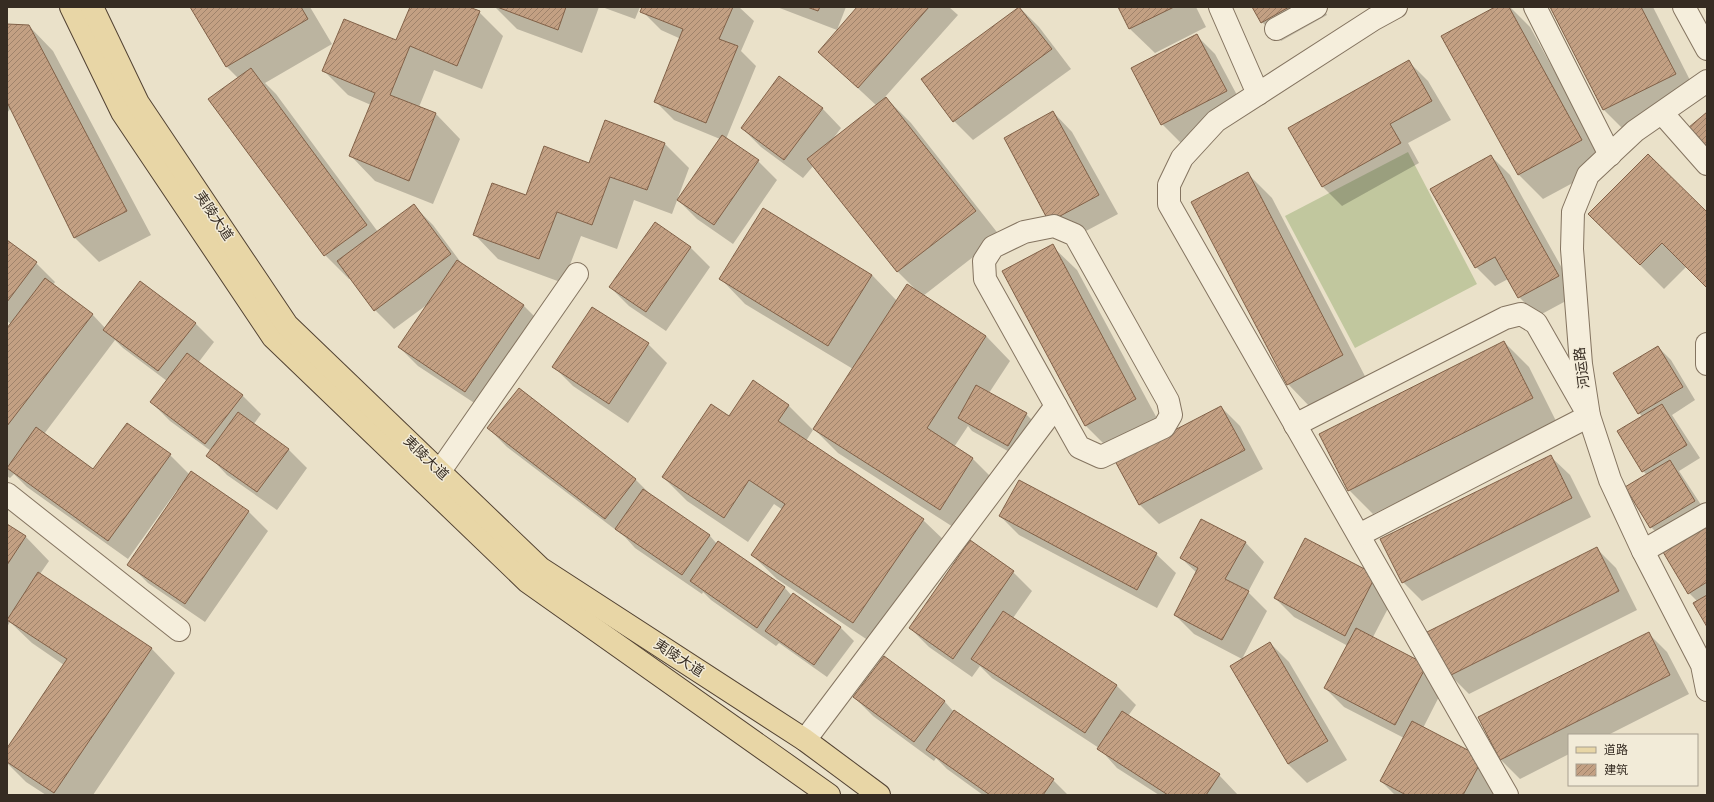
<svg xmlns="http://www.w3.org/2000/svg" width="1714" height="802" font-family="Spectral,'Noto Sans SC',serif">
  <style>
    .garden { fill: #c1c79e }
    .shadow { fill: #0003 }
    .building { fill: url(#building-hatch); stroke: #816148 }
    .lines { fill: none; stroke-linecap: round; stroke-linejoin: round }
    .minor-casing { stroke: #847460; stroke-width: 24 }
    .major-casing { stroke: #534333; stroke-width: 24 }
    .minor { stroke: #f5eedc; stroke-width: 22 }
    .major { stroke: #e8d6a6; stroke-width: 22 }
    .labels { text-anchor: middle; dominant-baseline: central; stroke-width: 3; stroke-linejoin: round; paint-order: stroke }
    .street-label { font-size: 14px; fill: #362c22; stroke: #f2ebd8 }
  </style>
  <defs>
    <pattern id="building-hatch" width="6" height="6" patternUnits="userSpaceOnUse"><rect width="6" height="6" fill="#c3a083"/><path d="M-1 1l2-2M0 6l6-6M5 7l2-2" fill="none" stroke="#9f836b"/></pattern>
  </defs>
  <rect width="100%" height="100%" fill="#eae1c9"/>
  <polygon class="garden" points="1408,152 1477,284 1355,348 1285,216"/>
  <g class="shadow">
    <polygon points="191,7 310,7 332,44 265,83 276,94 378,232 414,206 433,225 462,264 524,306 543,325 485,410 418,366 399,347 428,304 394,329 375,310 351,278 349,279 325,255 239,79 227,67"/>
    <polygon points="411,7 467,7 479,12 503,36 482,89 434,70 419,107 436,114 460,139 433,204 375,181 351,156 371,105 348,95 324,71 397,41"/>
    <polygon points="495,7 599,7 582,53 517,29"/>
    <polygon points="602,7 640,7 635,19"/>
    <polygon points="643,7 739,7 754,21 741,51 756,66 726,139 758,161 777,180 733,244 697,219 678,200 720,139 674,120 655,101 681,39 661,30 642,11"/>
    <polygon points="777,7 846,7 837,30"/>
    <polygon points="859,7 949,7 958,15 885,97 911,123 1000,236 923,296 986,336 1010,361 989,393 1026,414 1039,427 1022,459 972,431 968,426 954,447 973,459 997,483 964,534 838,453 814,429 853,369 745,304 721,279 764,209 872,275 897,301 918,292 898,272 814,165 803,178 761,147 742,128 822,108 841,128 832,140 877,106 819,52"/>
    <polygon points="1120,7 1196,7 1206,27 1155,53 1130,29"/>
    <polygon points="1253,7 1323,7 1327,15 1281,41 1262,22"/>
    <polygon points="1497,7 1510,7 1530,27 1606,165 1543,199 1519,175 1443,37"/>
    <polygon points="1551,7 1653,7 1699,98 1628,134 1604,110"/>
    <polygon points="1020,8 1039,27 1071,69 973,140 954,121 923,79"/>
    <polygon points="7,25 29,26 53,51 151,235 99,262 75,238 11,108 7,113"/>
    <polygon points="1196,35 1215,54 1245,110 1181,143 1162,124"/>
    <polygon points="1409,62 1428,81 1451,120 1408,143 1419,163 1342,206 1323,187"/>
    <polygon points="1053,112 1072,132 1118,214 1069,240 1050,221"/>
    <polygon points="665,144 689,168 672,214 634,200 617,249 581,236 563,283 498,259 474,234 589,164"/>
    <polygon points="1491,156 1510,175 1577,295 1538,316 1519,297 1508,279 1495,286 1476,267"/>
    <polygon points="1248,174 1272,198 1367,380 1312,409 1288,384"/>
    <polygon points="1589,214 1707,214 1707,287 1686,267 1664,289"/>
    <polygon points="655,223 691,248 710,267 666,331 629,306 610,287"/>
    <polygon points="7,242 36,263 55,282 53,285 92,314 105,328 195,323 214,342 198,363 242,395 261,414 253,425 288,449 307,468 277,510 227,475 208,455 211,451 170,421 151,402 167,381 123,348 115,340 44,434 94,471 170,455 190,475 192,473 249,512 268,531 205,622 148,583 129,564 179,491 177,490 128,559 27,487 14,474 10,478 7,476 7,329 11,324 7,321"/>
    <polygon points="1052,246 1077,270 1160,424 1110,450 1086,426 1003,272"/>
    <polygon points="1504,342 1529,367 1557,423 1373,514 1349,490"/>
    <polygon points="648,344 667,363 628,423 573,386 554,367"/>
    <polygon points="1658,347 1671,360 1695,400 1672,415 1700,458 1679,471 1707,514 1664,540 1651,527 1647,475 1643,471 1642,417 1615,373"/>
    <polygon points="753,382 789,406 813,430 806,441 923,520 948,544 878,647 777,579 752,555 783,510 774,504 748,542 687,501 663,477 729,417"/>
    <polygon points="519,389 636,480 651,495 710,536 717,544 719,542 785,588 792,596 793,594 841,628 854,641 827,677 779,643 776,646 711,600 703,592 702,594 635,548 625,537 507,447 488,428"/>
    <polygon points="1221,407 1240,426 1263,469 1159,524 1140,505"/>
    <polygon points="1550,456 1570,475 1591,517 1422,601 1403,582"/>
    <polygon points="1000,516 1156,554 1176,573 1157,608 1019,535"/>
    <polygon points="7,525 25,536 49,561 40,574 151,648 175,673 93,795 46,795 26,782 7,763 7,750 64,665 32,643 10,622 7,627"/>
    <polygon points="1707,527 1707,625 1697,601 1689,593"/>
    <polygon points="1245,542 1264,562 1248,592 1267,611 1242,659 1194,634 1175,615 1197,573 1181,558"/>
    <polygon points="1597,549 1616,568 1637,610 1469,694 1450,675"/>
    <polygon points="1013,572 1032,591 1013,618 1117,686 1136,705 1128,716 1219,775 1238,795 1159,795 1117,768 1099,748 992,678 980,666 972,677 929,647 910,628"/>
    <polygon points="1376,576 1395,595 1373,637 1445,685 1423,728 1501,778 1492,795 1395,795 1381,781 1404,738 1344,707 1325,688 1348,646 1294,617 1275,598"/>
    <polygon points="1648,633 1667,652 1689,694 1608,735 1569,735 1569,754 1520,779 1501,760 1480,717"/>
    <polygon points="1270,643 1289,662 1347,760 1307,783 1288,764"/>
    <polygon points="884,657 945,702 954,712 1053,780 1068,795 983,795 947,769 936,758 934,761 873,716 854,697"/>
  </g>
  <g class="building">
    <polygon points="190,7 301,7 308,19 226,67"/>
    <polygon points="410,7 469,7 480,11 457,66 410,46 390,95 436,113 409,181 349,156 375,93 322,71 344,19 396,40"/>
    <polygon points="497,7 566,7 558,30"/>
    <polygon points="642,7 733,7 719,39 738,46 706,123 654,102 683,29 640,12"/>
    <polygon points="807,7 820,7 818,11"/>
    <polygon points="857,7 929,7 858,88 818,52"/>
    <polygon points="1019,7 1052,49 953,122 921,79"/>
    <polygon points="1118,7 1174,7 1129,29"/>
    <polygon points="1252,7 1289,7 1261,23"/>
    <polygon points="1495,7 1509,7 1582,140 1518,175 1441,36"/>
    <polygon points="1550,7 1641,7 1676,74 1603,110"/>
    <polygon points="7,24 29,25 127,211 74,238 7,102"/>
    <polygon points="1197,34 1227,91 1161,125 1131,68"/>
    <polygon points="1409,60 1432,101 1390,124 1401,143 1322,187 1288,128"/>
    <polygon points="251,68 367,225 324,256 208,99"/>
    <polygon points="779,76 823,108 784,160 741,128"/>
    <polygon points="886,97 976,211 897,272 807,159"/>
    <polygon points="1053,111 1099,195 1049,222 1004,138"/>
    <polygon points="1707,112 1707,151 1688,128"/>
    <polygon points="605,120 665,143 647,190 610,177 592,225 557,212 539,259 473,235 492,183 526,195 544,146 589,163"/>
    <polygon points="722,135 759,160 714,225 677,200"/>
    <polygon points="1648,154 1707,212 1707,288 1662,243 1640,265 1588,214"/>
    <polygon points="1491,155 1559,276 1518,298 1495,257 1475,268 1430,189"/>
    <polygon points="1248,172 1343,355 1287,385 1191,202"/>
    <polygon points="414,204 451,254 374,311 337,261"/>
    <polygon points="763,208 872,275 828,346 719,279"/>
    <polygon points="655,222 691,247 646,312 609,287"/>
    <polygon points="7,240 37,262 7,302"/>
    <polygon points="1053,244 1136,399 1085,426 1002,271"/>
    <polygon points="457,260 524,305 465,392 398,347"/>
    <polygon points="45,278 93,314 7,426 7,328"/>
    <polygon points="140,281 196,323 158,371 103,330"/>
    <polygon points="907,284 986,336 927,428 973,458 940,510 813,429"/>
    <polygon points="592,307 649,343 609,404 552,367"/>
    <polygon points="1504,341 1533,398 1348,491 1319,434"/>
    <polygon points="1658,346 1683,387 1638,414 1613,373"/>
    <polygon points="187,353 243,395 205,444 150,402"/>
    <polygon points="753,380 789,405 778,421 924,519 853,623 751,555 785,504 749,480 724,518 662,477 711,404 729,416"/>
    <polygon points="976,385 1027,413 1008,446 958,418"/>
    <polygon points="519,388 636,479 605,519 487,428"/>
    <polygon points="1662,404 1687,445 1642,472 1617,431"/>
    <polygon points="1221,406 1245,450 1139,505 1115,461"/>
    <polygon points="238,412 289,449 257,492 206,456"/>
    <polygon points="127,423 171,454 108,541 7,468 36,427 93,469"/>
    <polygon points="1551,455 1572,498 1402,583 1380,539"/>
    <polygon points="1670,460 1695,501 1650,528 1625,487"/>
    <polygon points="191,471 249,511 185,604 127,565"/>
    <polygon points="1019,480 1157,553 1137,590 999,516"/>
    <polygon points="643,489 710,535 682,575 615,529"/>
    <polygon points="1201,519 1246,542 1225,579 1249,591 1222,640 1174,615 1198,568 1180,558"/>
    <polygon points="7,524 26,536 7,565"/>
    <polygon points="1707,526 1707,582 1688,594 1663,552"/>
    <polygon points="1305,538 1376,575 1345,636 1274,598"/>
    <polygon points="970,540 1014,571 953,659 909,628"/>
    <polygon points="718,541 785,587 757,628 690,581"/>
    <polygon points="1597,547 1619,591 1449,676 1427,632"/>
    <polygon points="38,572 152,648 54,793 7,762 7,748 67,659 7,620"/>
    <polygon points="793,593 841,627 814,665 765,631"/>
    <polygon points="1707,595 1707,627 1693,603"/>
    <polygon points="1003,611 1117,685 1085,733 971,659"/>
    <polygon points="1356,628 1427,665 1395,725 1324,688"/>
    <polygon points="1649,632 1670,675 1500,760 1478,717"/>
    <polygon points="1270,642 1328,741 1288,764 1230,666"/>
    <polygon points="884,656 945,701 914,742 853,697"/>
    <polygon points="954,710 1054,779 1043,795 990,795 926,750"/>
    <polygon points="1122,711 1220,774 1206,795 1168,795 1097,749"/>
    <polygon points="1412,721 1483,758 1463,795 1406,795 1380,781"/>
  </g>
  <g class="lines">
    <g class="minor-casing">
      <g id="minor">
        <polyline points="1220,7 1258,94"/>
        <polyline points="1396,7 1374,19 1216,121 1182,158 1169,185 1169,204 1507,795"/>
        <polyline points="1535,7 1610,155"/>
        <polyline points="1684,7 1707,49"/>
        <polyline points="1276,29 1316,7"/>
        <polyline points="1707,81 1635,131 1588,175 1573,212 1572,249 1581,364 1589,416 1610,480 1643,551 1702,665 1707,690"/>
        <polyline points="1662,113 1707,164"/>
        <polygon points="1054,226 1075,235 1168,401 1171,415 1164,427 1101,457 1079,447 985,279 984,261 993,247 1024,232"/>
        <polyline points="1707,344 1707,364"/>
        <polyline points="1295,425 1505,318 1521,314 1536,323 1589,416 1359,535"/>
        <polyline points="440,471 577,274"/>
        <polyline points="7,494 179,630"/>
        <polyline points="1643,551 1707,514"/>
        <polyline points="805,740 1056,406"/>
      </g>
    </g>
    <g class="major-casing">
      <g id="major">
        <polyline points="71,7 122,112 273,337 528,582 829,795"/>
        <polyline points="92,7 138,103 287,325 540,568 805,740 879,795"/>
      </g>
    </g>
    <use href="#minor" class="minor"/>
    <use href="#major" class="major"/>
  </g>
  <g class="labels">
    <g class="street-label">
      <text transform="translate(214 216) rotate(56)">夷陵大道</text>
      <text transform="translate(1582 368) rotate(-97)">河运路</text>
      <text transform="translate(426 458) rotate(44)">夷陵大道</text>
      <text transform="translate(679 658) rotate(33)">夷陵大道</text>
    </g>
  </g>
  <rect width="1714" height="802" fill="none" stroke="#362c22" stroke-width="16"/>
  <rect x="1568" y="734" width="130" height="52" fill="#f2ebd8" stroke="#a79f8f"/>
  <rect x="1576" y="747" width="20" height="6" fill="#e8d6a6" stroke="#a79f8f"/>
  <text x="1604" y="754" font-size="12" fill="#362c22">道路</text>
  <rect x="1576" y="764" width="20" height="12" fill="url(#building-hatch)" stroke="#a79f8f"/>
  <text x="1604" y="774" font-size="12" fill="#362c22">建筑</text>
</svg>
